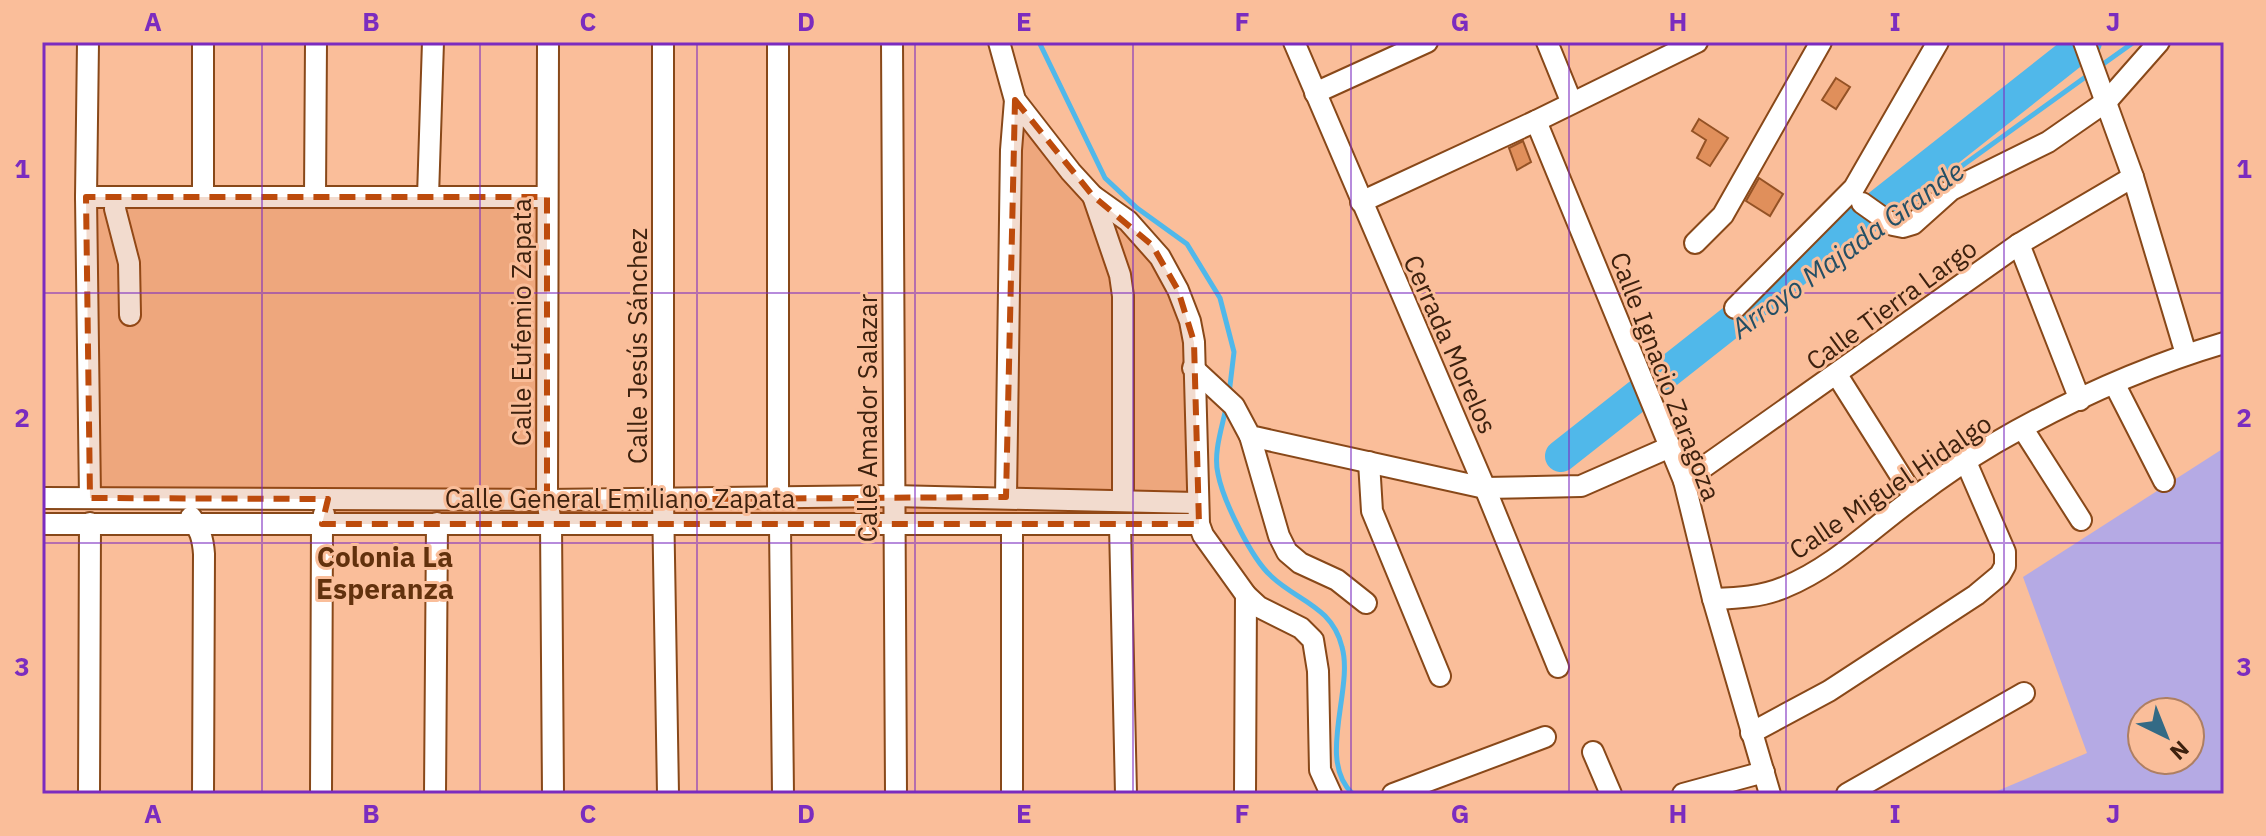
<svg xmlns="http://www.w3.org/2000/svg" width="2266" height="836" font-family="'IBM Plex Sans',sans-serif">
  <style>
    .green { fill: #b5aae4; fill-rule: evenodd }
    .lines { fill: none; stroke-linecap: round; stroke-linejoin: round }
    .stream { stroke: #50b8ea; stroke-width: 5 }
    .river { stroke: #50b8ea; stroke-width: 32 }
    .building { fill: #e08f5b; stroke: #945225; stroke-width: 2 }
    .minor-casing { stroke: #884819; stroke-width: 24 }
    .minor { stroke: #fff; stroke-width: 20 }
    .marked { fill: #bd4b0c; fill-opacity: 0.2; stroke: #bd4b0c; stroke-width: 6; stroke-dasharray: 16 10; stroke-linejoin: round }
    .grid { fill: none; stroke: #7b2cbf; stroke-width: 2; stroke-opacity: 0.55 }
    .labels { text-anchor: middle; dominant-baseline: central; stroke-width: 6; stroke-linejoin: round; paint-order: stroke }
    .street-label { font-size: 26px; fill: #3d210e; stroke: #fabe9a }
    .water-label { font-size: 28px; font-style: italic; fill: #244f65; stroke: #fabe9a }
    .neighbourhood-label { font-size: 28px; font-weight: bold; fill: #62310d; stroke: #fabe9a }
    .neatline { fill: none; stroke: #7b2cbf; stroke-width: 3 }
    .grid-label { font-size: 26px; text-anchor: middle; font-weight: bold; fill: #7b2cbf }
  </style>
  <rect width="100%" height="100%" fill="#fabe9a"/>
  <path class="green" d="M 2224,448 L 2224,794 L 1990,794 L 2087,753 L 2023,577 ZM 2142,712 L 2190,712 L 2190,760 L 2142,760 Z"/>
  <g class="lines">
    <g class="stream">
      <polyline points="1039,42 1105,178 1137,208 1187,244 1220,298 1234,352 1229,394"/>
      <polyline points="2099,67 2134,42"/>
      <polyline points="1891,217 2091,73"/>
      <polyline points="1652,391 1883,223"/>
      <path d="M 1226,408 C 1222,428 1213,453 1218,474 C 1223,500 1251,558 1271,576 C 1297,601 1332,606 1342,647 C 1354,689 1316,761 1353,794"/>
      <polyline points="1561,456 1644,397"/>
    </g>
    <polyline class="river" points="1561,456 2086,42"/>
  </g>
  <g class="building">
    <polygon points="1836,78 1850,87 1836,109 1822,100"/>
    <polygon points="1699,119 1728,138 1710,166 1697,158 1706,140 1692,131"/>
    <polygon points="1523,141 1531,162 1517,170 1509,148"/>
    <polygon points="1759,178 1783,194 1770,216 1746,201"/>
  </g>
  <g class="lines">
    <g class="minor-casing">
      <g id="minor">
        <polyline points="88,42 86,197 90,498"/>
        <polyline points="548,42 547,500 551,523 553,794"/>
        <polyline points="663,42 663,499 668,794"/>
        <polyline points="892,42 896,794"/>
        <polyline points="999,42 1015,100 1071,172 1093,196 1128,221 1160,257 1178,290 1190,321 1194,342 1199,524 1203,535 1246,595 1259,607 1301,628 1313,640 1318,671 1320,770 1331,794"/>
        <polyline points="1294,42 1485,488 1558,667"/>
        <polyline points="1547,42 1571,101"/>
        <polyline points="2084,42 2133,177 2186,354"/>
        <polyline points="1315,93 1427,42"/>
        <polyline points="1536,121 1684,481 1713,599 1770,794"/>
        <polyline points="315,195 316,42"/>
        <polyline points="203,196 203,42"/>
        <polyline points="428,196 433,42"/>
        <polyline points="1093,196 1120,275 1123,296 1123,500"/>
        <polyline points="86,197 547,197"/>
        <polyline points="116,197 115,209 129,263 130,315"/>
        <polyline points="1361,202 1536,121 1697,42"/>
        <polyline points="1862,203 1893,225 1903,227 1913,224 1951,190 2048,142 2107,101 2159,42"/>
        <polyline points="1695,243 1723,215 1821,42"/>
        <polyline points="2019,244 2080,400"/>
        <polyline points="1735,308 1854,188 1938,42"/>
        <polyline points="1193,368 1234,406 1250,436 1485,488 1581,486 1670,447"/>
        <polyline points="1837,375 1914,497"/>
        <polyline points="2115,385 2164,481"/>
        <polyline points="2023,429 2081,520"/>
        <polyline points="1250,436 1279,536 1287,552 1300,563 1337,580 1366,603"/>
        <polyline points="1369,462 1372,511 1440,676"/>
        <polyline points="1684,481 2019,244 2133,177"/>
        <polyline points="778,497 778,42"/>
        <polyline points="1006,497 1011,150 1015,100"/>
        <polyline points="42,498 547,500 893,496 1196,503"/>
        <path d="M 191,517 C 200,529 203,539 204,554 L 203,794"/>
        <polyline points="42,524 1199,524"/>
        <polyline points="1012,524 1012,794"/>
        <polyline points="1120,525 1126,794"/>
        <polyline points="780,526 783,794"/>
        <path d="M 1713,599 C 1737,598 1762,597 1785,587 C 1834,567 1872,528 1915,497 C 1940,478 1968,459 1995,443 C 2066,402 2146,366 2224,343"/>
        <polyline points="1751,733 1829,691 1976,595 2000,575 2005,566 2005,552 1966,462"/>
        <polyline points="1593,752 1611,794"/>
        <polyline points="89,794 90,523"/>
        <polyline points="321,794 322,524 324,514"/>
        <polyline points="435,794 437,523"/>
        <polyline points="1245,794 1246,595"/>
        <polyline points="1393,794 1545,737"/>
        <polyline points="1683,794 1764,772"/>
        <polyline points="1847,794 2024,693"/>
      </g>
    </g>
    <use href="#minor" class="minor"/>
  </g>
  <path class="marked" d="M 1015,100 L 1093,196 L 1152,245 L 1178,290 L 1194,342 L 1199,524 L 322,524 L 328,499 L 90,498 L 86,197 L 547,197 L 547,500 L 1006,497 Z"/>
  <path class="grid" d="M 262,42 L 262,794M 480,42 L 480,794M 697,42 L 697,794M 915,42 L 915,794M 1133,42 L 1133,794M 1351,42 L 1351,794M 1569,42 L 1569,794M 1786,42 L 1786,794M 2004,42 L 2004,794M 42,293 L 2224,293M 42,543 L 2224,543"/>
  <g class="labels">
    <g class="street-label">
      <text transform="translate(1891 304) rotate(-36)">Calle Tierra Largo</text>
      <text transform="translate(521 322) rotate(-90)">Calle Eufemio Zapata</text>
      <text transform="translate(1451 344) rotate(66)">Cerrada Morelos</text>
      <text transform="translate(637 346) rotate(-90)">Calle Jesús Sánchez</text>
      <text transform="translate(1666 376) rotate(69)">Calle Ignacio Zaragoza</text>
      <text transform="translate(867 418) rotate(-90)">Calle Amador Salazar</text>
      <text transform="translate(1890 486) rotate(-34)">Calle Miguel Hidalgo</text>
      <text x="620" y="498">Calle General Emiliano Zapata</text>
    </g>
    <g class="water-label">
      <text transform="translate(1847 249) rotate(-36)">Arroyo Majada Grande</text>
    </g>
    <g class="neighbourhood-label">
      <text x="385" y="556">Colonia La<tspan x="385" dy="32">Esperanza</tspan></text>
    </g>
  </g>
  <rect width="2266" height="836" fill="none" stroke="#fabe9a" stroke-width="88"/>
  <g transform="translate(2166 736) rotate(137)"><circle r="38" fill="#fabe9a" stroke="#ae7f62" stroke-width="2"/>
  <path d="M0-6L14 30L0 20L-14 30Z" fill="#336a85"/>
  <text y="-12" font-size="22" font-weight="bold" text-anchor="middle" fill="#3d210e">N</text>
  </g>
  <rect x="44" y="44" width="2178" height="748" class="neatline"/>
  <g class="grid-label">
    <text x="153" y="31">A</text>
    <text x="371" y="31">B</text>
    <text x="588" y="31">C</text>
    <text x="806" y="31">D</text>
    <text x="1024" y="31">E</text>
    <text x="1242" y="31">F</text>
    <text x="1460" y="31">G</text>
    <text x="1678" y="31">H</text>
    <text x="1895" y="31">I</text>
    <text x="2113" y="31">J</text>
    <text x="22" y="178">1</text>
    <text x="2244" y="178">1</text>
    <text x="22" y="427">2</text>
    <text x="2244" y="427">2</text>
    <text x="22" y="676">3</text>
    <text x="2244" y="676">3</text>
    <text x="153" y="823">A</text>
    <text x="371" y="823">B</text>
    <text x="588" y="823">C</text>
    <text x="806" y="823">D</text>
    <text x="1024" y="823">E</text>
    <text x="1242" y="823">F</text>
    <text x="1460" y="823">G</text>
    <text x="1678" y="823">H</text>
    <text x="1895" y="823">I</text>
    <text x="2113" y="823">J</text>
  </g>
</svg>
